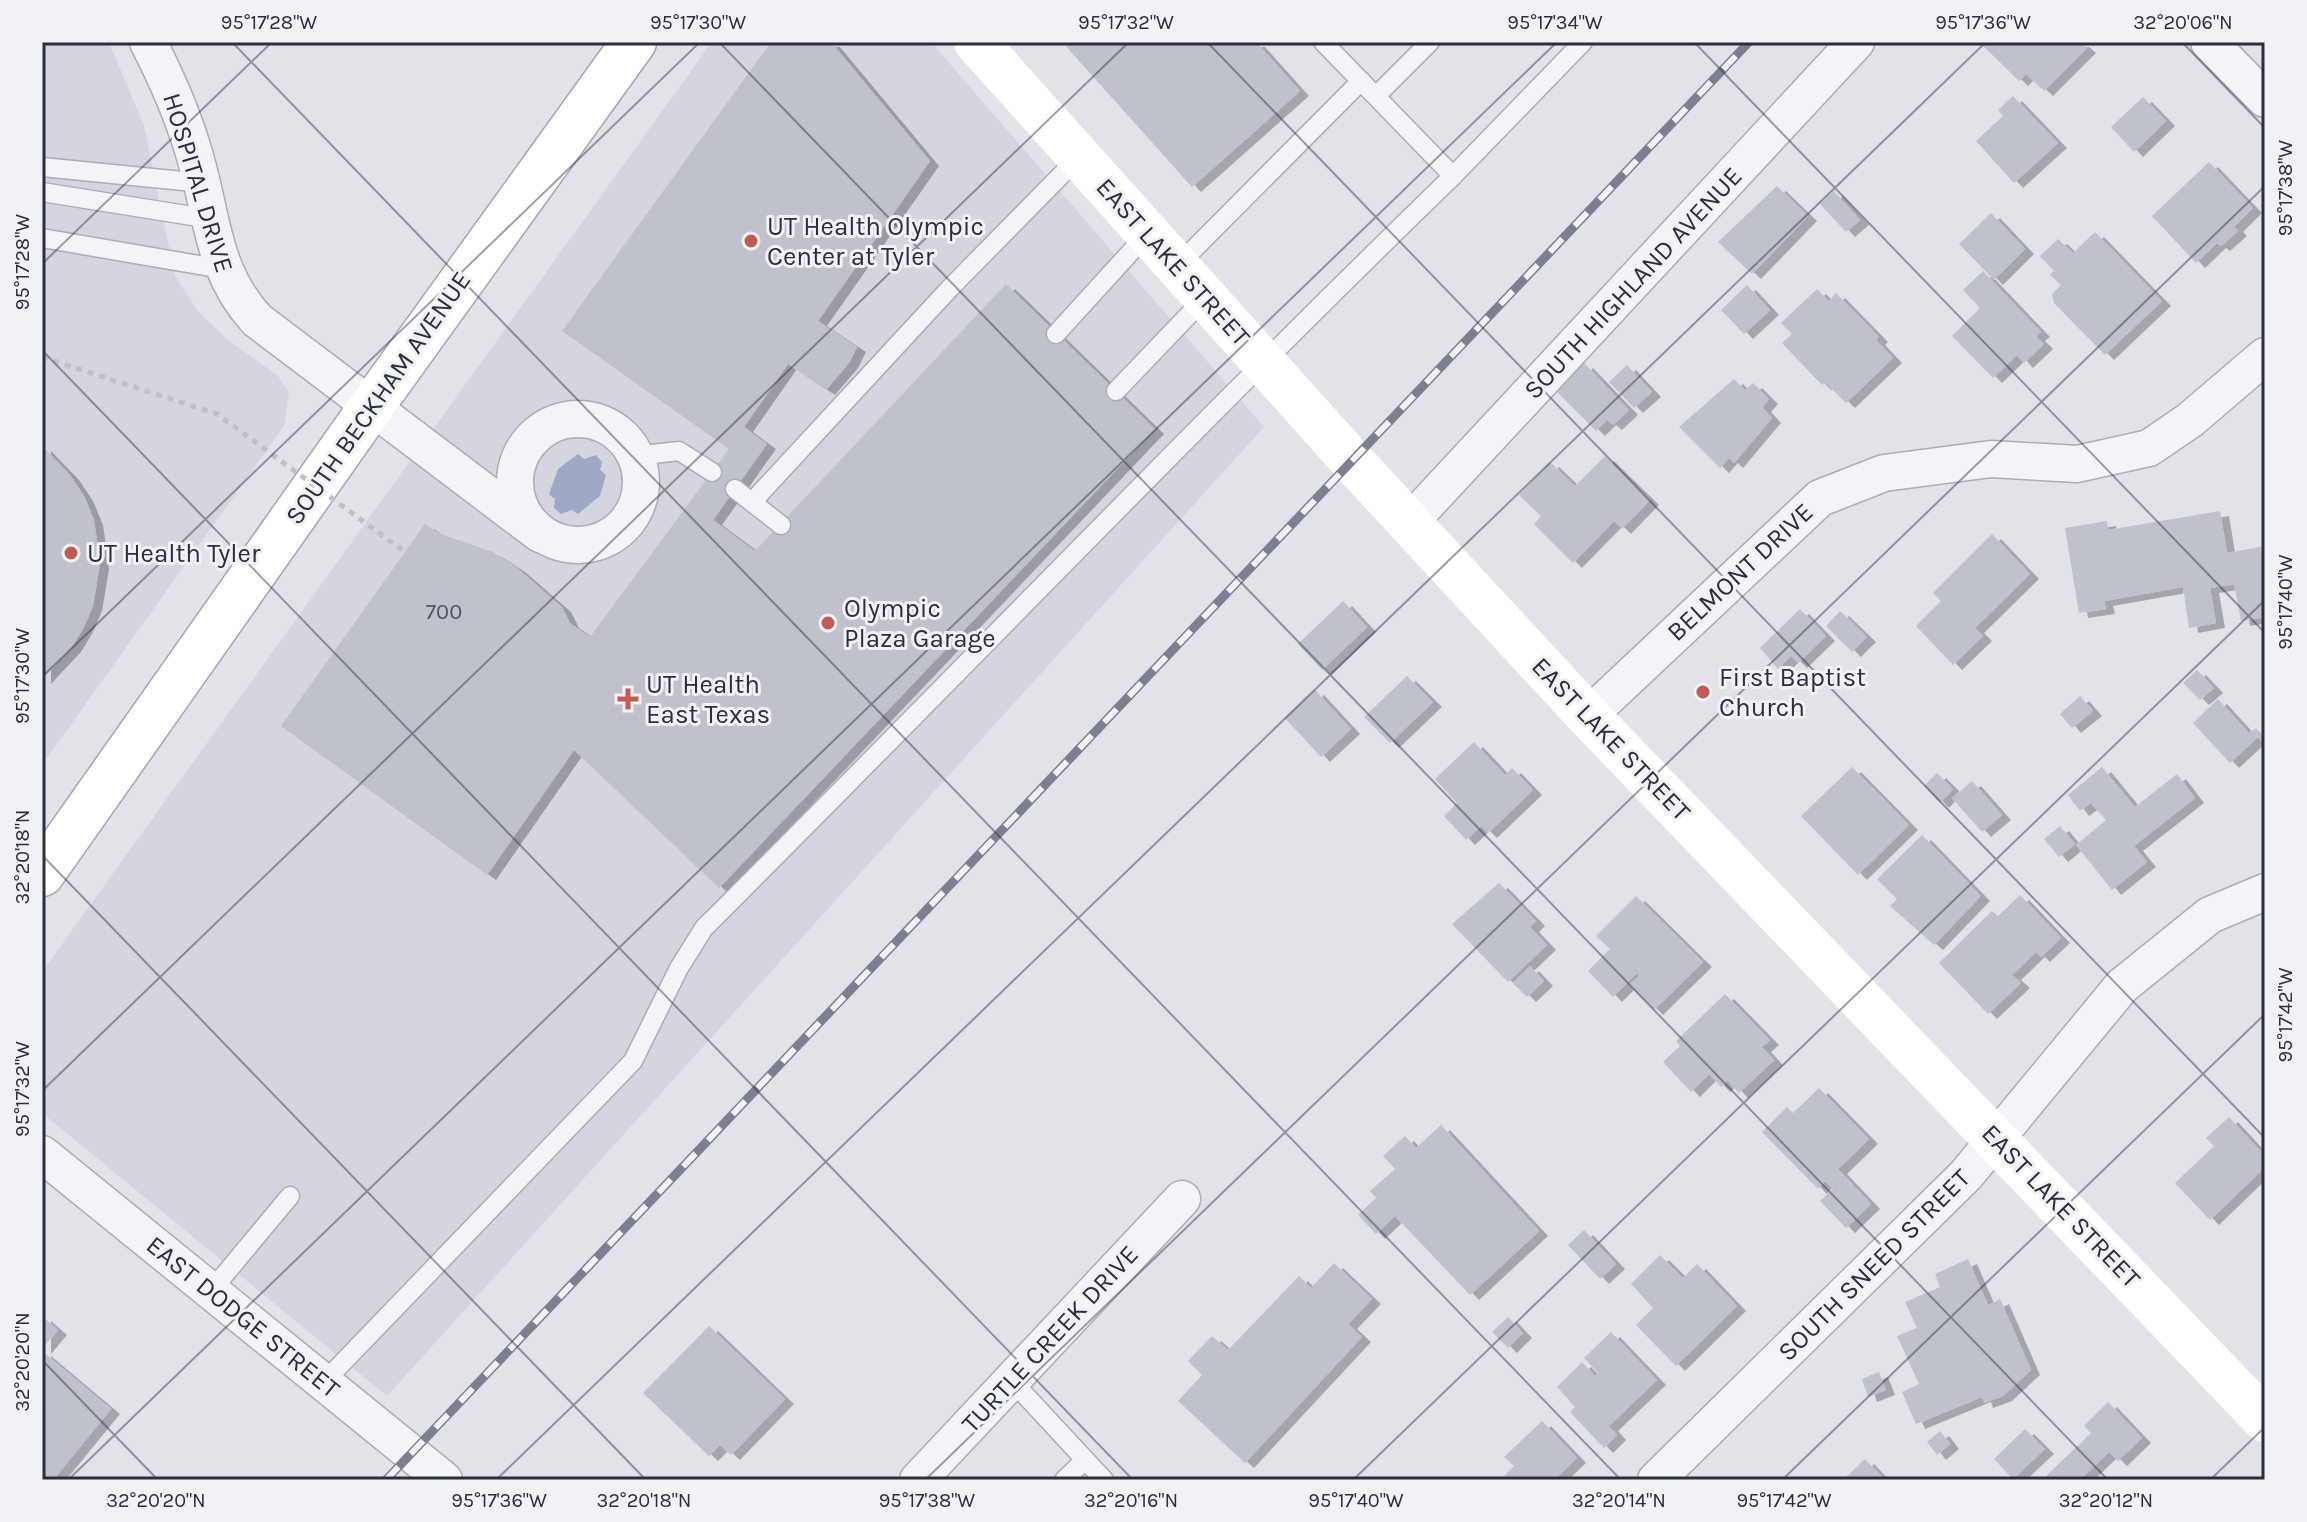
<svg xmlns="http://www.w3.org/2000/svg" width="2307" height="1522" font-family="Karla,sans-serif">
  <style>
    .built { fill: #d4d5de }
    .water { fill: #9fa9c6 }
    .building { fill: #bfc1cb; filter: url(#shadow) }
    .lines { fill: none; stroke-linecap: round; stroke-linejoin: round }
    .lane-casing { stroke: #aaadb6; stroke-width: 21 }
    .street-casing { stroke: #aaadb6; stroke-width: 39 }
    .primary-casing { stroke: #a2a5b4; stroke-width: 47 }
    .lane { stroke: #f4f4f8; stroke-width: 18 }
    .street { stroke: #f4f4f8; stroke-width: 36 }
    .secondary { stroke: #fff; stroke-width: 44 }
    .primary { stroke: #fff; stroke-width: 44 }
    .rail-casing { stroke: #7c7f91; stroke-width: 9 }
    .rail { stroke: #f1f2f6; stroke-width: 6; stroke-dasharray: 18; stroke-linecap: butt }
    .path-bridge { stroke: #c0c1c8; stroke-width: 5; stroke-dasharray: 6 6; stroke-linecap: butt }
    .ticks { fill: none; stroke: #2b2e40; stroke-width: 2; stroke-opacity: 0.45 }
    .poi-dot { fill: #c55a50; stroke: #f1f2f6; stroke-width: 3 }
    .labels { text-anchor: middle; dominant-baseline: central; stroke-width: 6; stroke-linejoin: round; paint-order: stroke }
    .number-label { font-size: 22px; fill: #505363 }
    .street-label { font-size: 26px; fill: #2b2e40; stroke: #f1f2f6 }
    .poi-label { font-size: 26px; fill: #2b2e40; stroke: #f1f2f6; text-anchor: start }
    .neatline { fill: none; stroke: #2b2e40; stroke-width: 3 }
    .ticks-label { font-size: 20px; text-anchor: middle; fill: #2b2e40 }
  </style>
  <defs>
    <filter id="shadow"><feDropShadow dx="9" dy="5" stdDeviation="0" flood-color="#0004"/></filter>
  </defs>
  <rect width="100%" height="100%" fill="#e1e3e9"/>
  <g class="built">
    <polygon points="42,42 109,42 144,126 175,276 198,311 228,340 278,376 289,392 284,426 42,765"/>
    <polygon points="712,42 931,42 1264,427 387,1396 42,1113 42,972"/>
  </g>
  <polygon class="water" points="578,454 584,459 596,455 602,462 600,470 606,475 600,496 578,514 572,510 561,514 554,508 555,499 549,494 558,469"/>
  <g class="building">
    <polygon points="771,42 831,42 930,161 818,321 857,347 849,363 826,390 788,364 744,427 767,444 713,520 755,551 1006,284 1155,429 719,888 574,750 487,875 281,726 425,524 438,533 493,552 516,567 562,607 570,623 590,637 729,449 562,331"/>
    <polygon points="1062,42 1256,42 1300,91 1192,187"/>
    <polygon points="1979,42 2080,42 2087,48 2044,91 2026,74 2019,81"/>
    <polygon points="2013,96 2058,143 2014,183 1976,141 2003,116 1998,110"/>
    <polygon points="2143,97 2166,121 2134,152 2111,127"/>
    <polygon points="2209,162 2253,208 2234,227 2238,231 2221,246 2217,243 2196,263 2152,216"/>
    <polygon points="1777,186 1808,216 1752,274 1718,242"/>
    <polygon points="1834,191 1860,220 1846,232 1820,204"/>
    <polygon points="1991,213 2025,249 1994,280 1959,244"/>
    <polygon points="2095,232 2162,301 2105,355 2054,303 2052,294 2061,285 2050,275 2054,271 2040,256 2058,239 2073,253"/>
    <polygon points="1983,271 2041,332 2036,336 2044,344 2024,363 2017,355 1993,378 1952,336 1980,308 1963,290"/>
    <polygon points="1747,285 1770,310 1744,334 1721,310"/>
    <polygon points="1817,289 1829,301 1836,293 1879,337 1876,340 1893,358 1846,403 1825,382 1822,385 1782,343 1792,334 1781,323"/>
    <polygon points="1584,363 1629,410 1613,425 1607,420 1596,431 1556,391"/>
    <polygon points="1627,365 1652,392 1634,408 1609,382"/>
    <polygon points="1734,379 1745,390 1753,383 1769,399 1762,407 1772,418 1734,463 1729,458 1720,468 1679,427"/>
    <polygon points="42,446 70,475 84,496 94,520 100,564 93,606 84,627 72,647 42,679"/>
    <polygon points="1605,456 1650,500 1622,529 1614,521 1573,563 1534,524 1541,516 1519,495 1550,462 1575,486"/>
    <polygon points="2220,511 2227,553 2265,546 2265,617 2241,621 2234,584 2210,588 2216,623 2189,628 2183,587 2104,601 2106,609 2079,613 2065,528 2107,521 2108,530"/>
    <polygon points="1992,534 2030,574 1975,628 1983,636 1953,665 1916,626 1941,601 1933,593"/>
    <polygon points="1343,601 1367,627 1322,670 1298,644"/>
    <polygon points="1800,609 1826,636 1798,663 1791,656 1778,669 1760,648"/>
    <polygon points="1840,611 1867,637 1852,652 1826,626"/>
    <polygon points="2197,670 2214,688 2200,700 2183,683"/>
    <polygon points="1407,676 1433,702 1390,743 1364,717"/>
    <polygon points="1315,690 1351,729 1321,757 1285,718"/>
    <polygon points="2080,696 2093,711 2072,728 2060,714"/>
    <polygon points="2218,699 2249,733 2256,728 2265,738 2265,745 2258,737 2230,763 2193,723"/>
    <polygon points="1474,742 1505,775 1512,768 1533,790 1488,833 1481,826 1466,840 1444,816 1457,803 1435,779"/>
    <polygon points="1852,767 1909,825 1858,875 1801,816"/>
    <polygon points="2102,767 2135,807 2177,774 2195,798 2134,846 2147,862 2112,890 2076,845 2106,820 2091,803 2080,811 2068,795"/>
    <polygon points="1937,773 1953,789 1940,803 1924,786"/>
    <polygon points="1972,781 2002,815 1982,832 1952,798"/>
    <polygon points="2060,826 2075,844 2059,857 2044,839"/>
    <polygon points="1922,835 1981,896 1934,945 1890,906 1897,899 1877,879"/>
    <polygon points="1499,883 1536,921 1530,927 1547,945 1508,982 1452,924"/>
    <polygon points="2020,895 2061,938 2041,957 2036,952 2012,975 2021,983 1988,1014 1939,963 1992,911 1998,916"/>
    <polygon points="1636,896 1703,962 1654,1010 1629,985 1639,976 1637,973 1613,997 1588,971 1610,949 1596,936"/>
    <polygon points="1530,966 1544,981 1527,997 1513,983"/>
    <polygon points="1725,994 1770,1040 1762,1047 1774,1060 1739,1093 1728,1081 1721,1087 1709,1074 1691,1092 1663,1062 1680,1046 1676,1041"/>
    <polygon points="1819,1088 1869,1139 1838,1169 1871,1204 1846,1228 1820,1201 1833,1189 1825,1181 1818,1189 1762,1132 1787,1107 1793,1113"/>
    <polygon points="2229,1117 2265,1156 2265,1167 2210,1220 2175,1183 2214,1146 2206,1138"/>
    <polygon points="1441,1125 1539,1231 1470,1295 1395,1216 1376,1234 1358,1215 1376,1198 1370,1191 1395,1169 1383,1156 1405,1136 1416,1148"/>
    <polygon points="1584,1230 1616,1264 1600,1279 1568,1245"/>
    <polygon points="1660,1255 1683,1278 1697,1264 1737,1306 1676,1366 1636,1325 1653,1308 1631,1284"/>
    <polygon points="1968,1259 1988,1305 2000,1299 2031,1370 2003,1396 1984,1403 1982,1397 1916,1424 1902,1392 1919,1384 1897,1336 1917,1328 1905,1302 1940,1287 1935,1274"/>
    <polygon points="1334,1263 1372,1299 1348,1324 1362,1337 1245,1463 1178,1401 1202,1375 1188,1361 1212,1336 1228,1350 1299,1276 1311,1288"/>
    <polygon points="42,1316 58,1330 42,1349"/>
    <polygon points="1508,1317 1523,1333 1508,1348 1492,1332"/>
    <polygon points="709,1326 785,1399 731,1455 720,1445 709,1456 643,1393"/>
    <polygon points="1611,1332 1657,1380 1609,1426 1617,1435 1604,1448 1570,1412 1575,1407 1557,1387 1582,1362 1595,1376 1598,1373 1584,1358"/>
    <polygon points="42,1351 111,1409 53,1480 42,1480"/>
    <polygon points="1879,1372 1886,1390 1868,1397 1862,1379"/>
    <polygon points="2108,1402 2142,1438 2118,1461 2109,1452 2080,1480 2050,1480 2046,1476 2091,1433 2084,1426"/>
    <polygon points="1542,1421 1577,1458 1554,1480 1500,1480 1514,1466 1504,1457"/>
    <polygon points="2025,1429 2045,1449 2013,1479 1994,1459"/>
    <polygon points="1940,1431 1950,1444 1937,1455 1927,1442"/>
    <polygon points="1865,1459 1885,1480 1843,1480"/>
  </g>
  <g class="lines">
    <g class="lane-casing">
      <g id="lane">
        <polyline points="1376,96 1430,42"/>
        <polyline points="42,167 203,183"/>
        <polyline points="1453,176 1583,42"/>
        <polyline points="42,192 211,219"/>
        <polyline points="42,238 222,269"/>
        <polyline points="1177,266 1361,81"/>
        <polyline points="1056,334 1148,233"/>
        <polyline points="1116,391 1205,298"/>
        <polyline points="635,456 679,451 712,472"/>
        <polyline points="735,489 781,525"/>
        <polyline points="752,502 951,287 1079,157"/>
        <polyline points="211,1291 290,1196"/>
        <polyline points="1012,1381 1104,1480"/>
        <path d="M 323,1383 L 633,1061 L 679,968 L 704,928 C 955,678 1199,422 1453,176 L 1323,42"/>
        <polyline points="1064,1480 1085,1460"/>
      </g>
    </g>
    <g class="street-casing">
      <g id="street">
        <path d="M 148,42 C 166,77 182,113 193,150 C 213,213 210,269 257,320 L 540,534"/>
        <polyline points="2209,42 2265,99"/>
        <circle cx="578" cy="482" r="63"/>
        <polyline points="1409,523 1856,42"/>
        <polyline points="1588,716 1820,498 1884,473 1991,459 2077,464 2149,448 2190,420 2265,356"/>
        <polyline points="42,1154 444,1480"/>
        <polyline points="918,1480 1182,1199"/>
        <polyline points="1656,1480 1966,1175 2122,986 2210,915 2265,892"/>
      </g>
    </g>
    <g class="primary-casing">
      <polyline id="primary" points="42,874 371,407 634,42"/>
    </g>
    <use href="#lane" class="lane"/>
    <use href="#street" class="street"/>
    <polyline class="secondary" points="976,42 1352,461 1588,716 2265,1420"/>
    <use href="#primary" class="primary"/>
    <g class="rail-casing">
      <polyline id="rail" points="386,1480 1749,42"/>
    </g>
    <use href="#rail" class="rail"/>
    <polyline class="path-bridge" points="42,357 217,414 405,552"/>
  </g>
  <path class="ticks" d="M 232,42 L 1621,1480M 719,42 L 2108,1480M 1207,42 L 2265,1138M 1694,42 L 2265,633M 2182,42 L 2265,128M 42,264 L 272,42M 42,350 L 1133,1480M 42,677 L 700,42M 42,855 L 646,1480M 42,1091 L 1129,42M 42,1360 L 158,1480M 68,1480 L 1557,42M 496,1480 L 1986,42M 925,1480 L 2265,186M 1353,1480 L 2265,600M 1782,1480 L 2265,1014M 2210,1480 L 2265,1427"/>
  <g class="poi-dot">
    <circle cx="751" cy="241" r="8"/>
    <circle cx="71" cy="553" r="8"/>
    <circle cx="828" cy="623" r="8"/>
    <circle cx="1703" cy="692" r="8"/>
    <path d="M624 687h8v8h8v8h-8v8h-8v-8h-8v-8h8z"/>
  </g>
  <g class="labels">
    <g class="number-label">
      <text x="444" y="612">700</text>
    </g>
    <g class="street-label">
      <text transform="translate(198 183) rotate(73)">HOSPITAL DRIVE</text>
      <text transform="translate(1173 262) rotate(48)">EAST LAKE STREET</text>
      <text transform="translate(1633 283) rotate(-47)">SOUTH HIGHLAND AVENUE</text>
      <text transform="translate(378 398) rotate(-55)">SOUTH BECKHAM AVENUE</text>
      <text transform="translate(1740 572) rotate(-43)">BELMONT DRIVE</text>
      <text transform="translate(1611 739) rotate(46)">EAST LAKE STREET</text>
      <text transform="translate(2061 1206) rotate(46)">EAST LAKE STREET</text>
      <text transform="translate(1874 1265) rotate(-45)">SOUTH SNEED STREET</text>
      <text transform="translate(243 1317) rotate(39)">EAST DODGE STREET</text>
      <text transform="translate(1050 1339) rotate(-47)">TURTLE CREEK DRIVE</text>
    </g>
    <g class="poi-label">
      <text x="767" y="226">UT Health Olympic<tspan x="767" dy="30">Center at Tyler</tspan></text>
      <text x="87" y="553">UT Health Tyler</text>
      <text x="844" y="608">Olympic<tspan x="844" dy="30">Plaza Garage</tspan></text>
      <text x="1719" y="677">First Baptist<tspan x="1719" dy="30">Church</tspan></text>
      <text x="646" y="684">UT Health<tspan x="646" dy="30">East Texas</tspan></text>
    </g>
  </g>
  <rect width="2307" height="1522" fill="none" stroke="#f1f2f6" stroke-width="88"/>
  <rect x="44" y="44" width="2219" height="1434" class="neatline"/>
  <g class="ticks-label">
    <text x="269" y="29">95°17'28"W</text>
    <text x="698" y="29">95°17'30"W</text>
    <text x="1126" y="29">95°17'32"W</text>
    <text x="1555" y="29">95°17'34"W</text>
    <text x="1983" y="29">95°17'36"W</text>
    <text x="2183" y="29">32°20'06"N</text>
    <text transform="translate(2285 188) rotate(-90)" y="7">95°17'38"W</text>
    <text transform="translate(22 262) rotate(-90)" y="7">95°17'28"W</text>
    <text transform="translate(2285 602) rotate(-90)" y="7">95°17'40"W</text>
    <text transform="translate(22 676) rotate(-90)" y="7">95°17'30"W</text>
    <text transform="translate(22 857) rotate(-90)" y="7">32°20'18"N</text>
    <text transform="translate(2285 1015) rotate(-90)" y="7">95°17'42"W</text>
    <text transform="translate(22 1089) rotate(-90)" y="7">95°17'32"W</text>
    <text transform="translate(22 1362) rotate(-90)" y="7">32°20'20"N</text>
    <text x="156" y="1507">32°20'20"N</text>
    <text x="499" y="1507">95°17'36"W</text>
    <text x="644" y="1507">32°20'18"N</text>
    <text x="927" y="1507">95°17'38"W</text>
    <text x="1131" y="1507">32°20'16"N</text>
    <text x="1356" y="1507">95°17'40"W</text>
    <text x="1619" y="1507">32°20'14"N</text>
    <text x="1784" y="1507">95°17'42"W</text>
    <text x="2106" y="1507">32°20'12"N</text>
  </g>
</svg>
